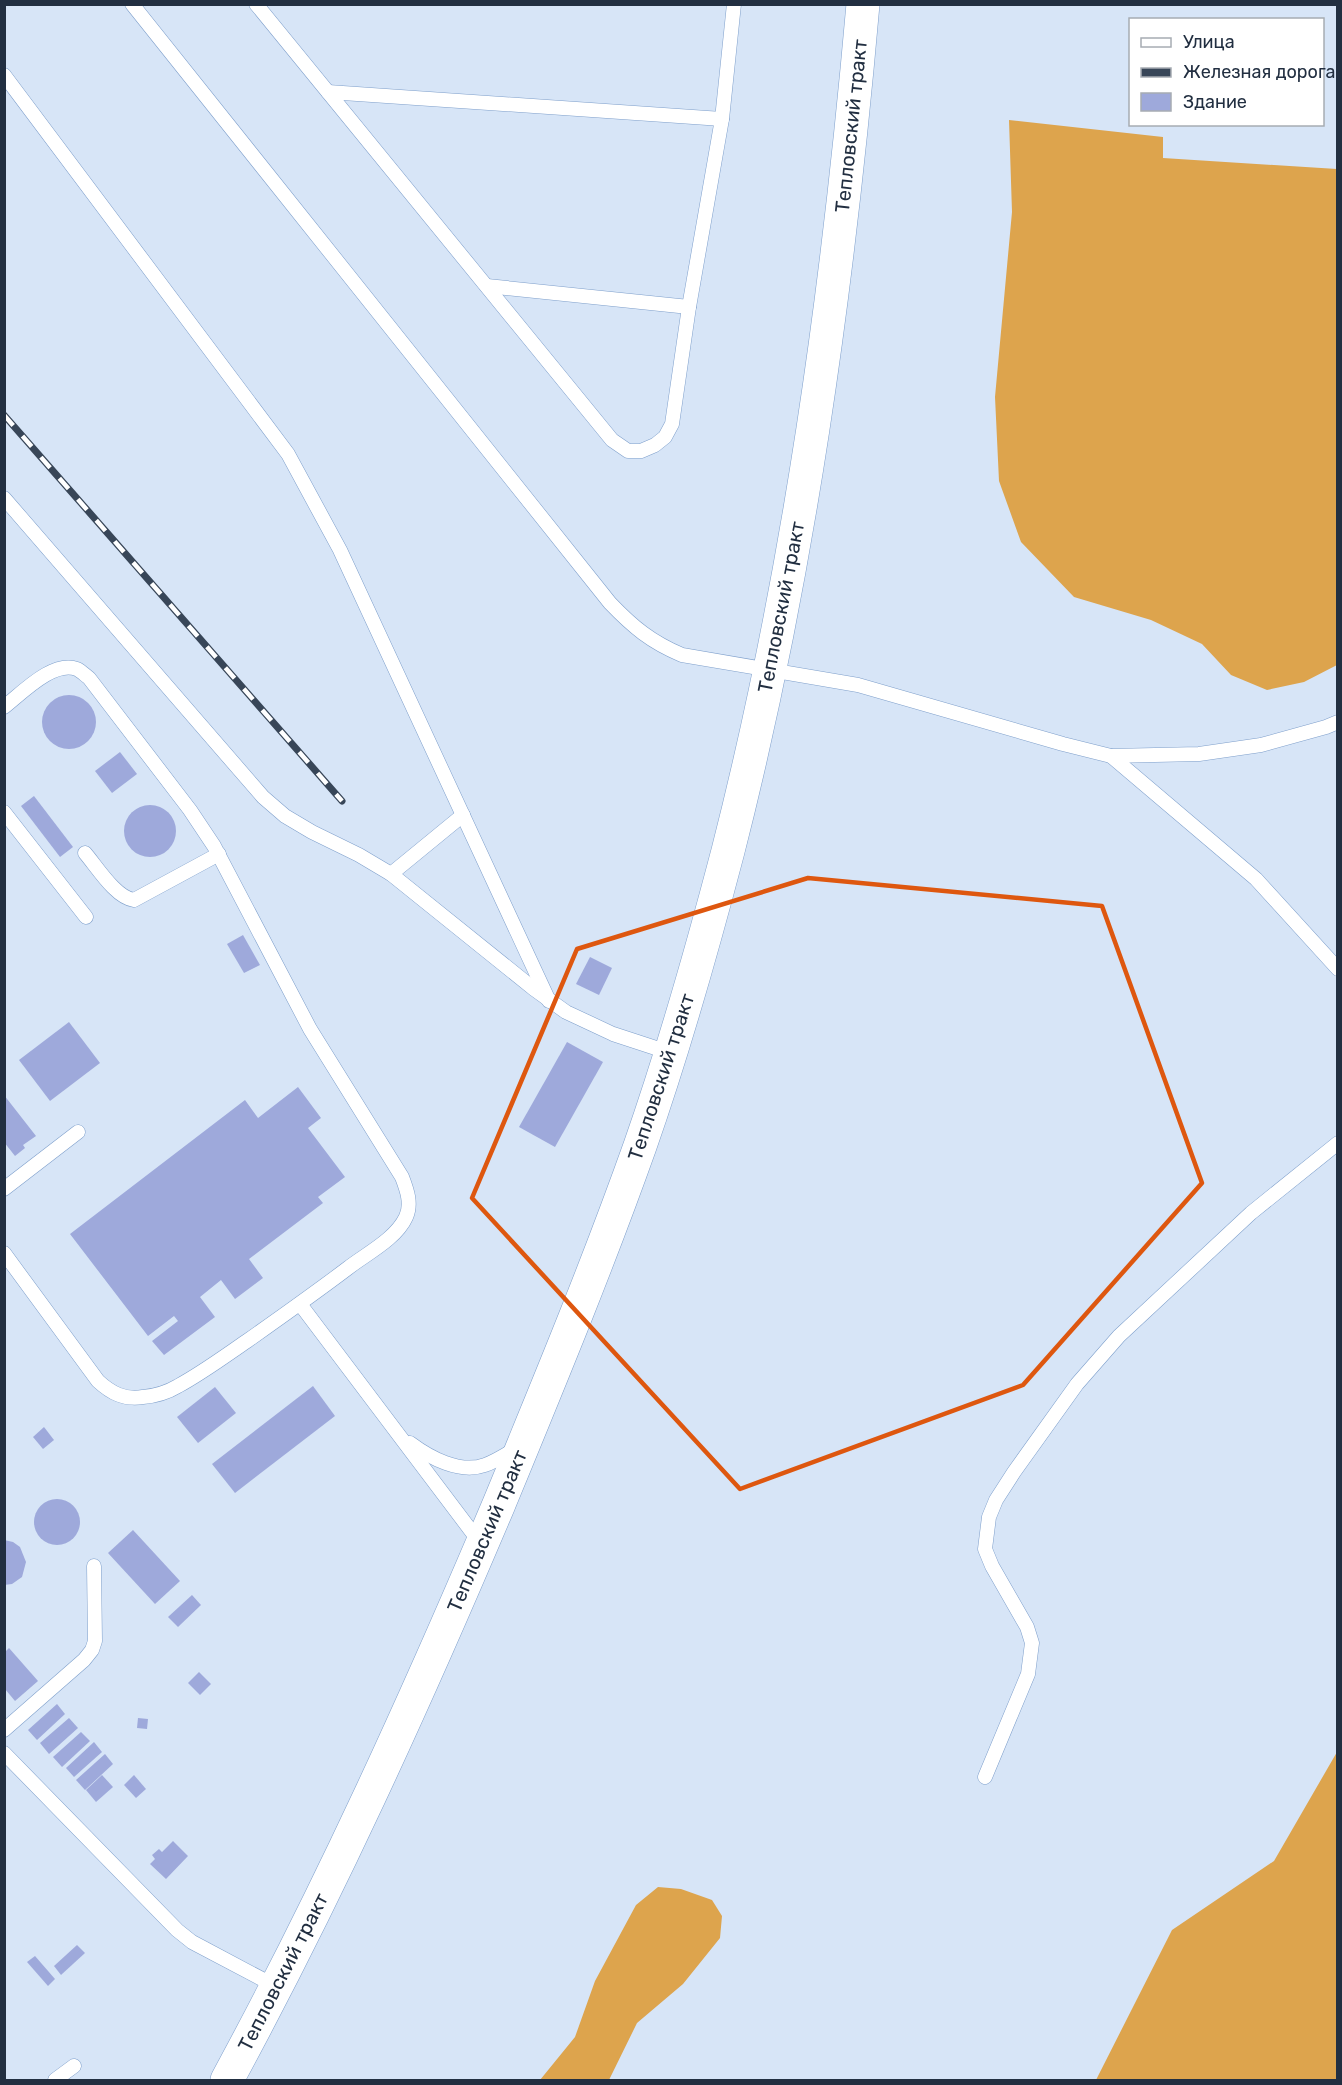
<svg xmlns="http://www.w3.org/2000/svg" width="1342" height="2085" font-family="Rubik,sans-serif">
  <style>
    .forest { fill: #dda44d }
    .building { fill: #9ea9db }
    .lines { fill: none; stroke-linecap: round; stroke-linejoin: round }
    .service-casing { stroke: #7e9fcb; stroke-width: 15 }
    .primary-casing { stroke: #7e9fcb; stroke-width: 34 }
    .service { stroke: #fff; stroke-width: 14 }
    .primary { stroke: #fff; stroke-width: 33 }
    .rail-casing { stroke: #384658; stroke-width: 7 }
    .rail { stroke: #fff; stroke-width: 4.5; stroke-dasharray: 14; stroke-linecap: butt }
    .marked { fill: none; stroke: #de570f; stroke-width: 4.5; stroke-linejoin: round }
    .labels { text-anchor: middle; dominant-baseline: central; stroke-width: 4.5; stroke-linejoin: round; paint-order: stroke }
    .street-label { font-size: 20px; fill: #222f41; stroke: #fff }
  </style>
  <rect width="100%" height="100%" fill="#d7e5f7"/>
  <g class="forest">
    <polygon points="1009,120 1163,137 1163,158 1337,169 1337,665 1304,682 1267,690 1231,675 1202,644 1151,620 1074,597 1021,542 999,481 995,397 1012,212"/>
    <polygon points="1337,1752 1337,2080 1096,2080 1172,1930 1274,1861"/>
    <polygon points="658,1887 681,1889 712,1900 722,1916 720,1938 683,1984 637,2023 609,2080 540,2080 575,2037 595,1981 636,1905"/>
  </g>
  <g class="building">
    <circle cx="69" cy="722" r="27"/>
    <polygon points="120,752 137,774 112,793 95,771"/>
    <polygon points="34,796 73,847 60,857 21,806"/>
    <circle cx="150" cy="831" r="26"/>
    <polygon points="243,935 260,965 244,973 227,944"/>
    <polygon points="590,957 612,968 599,995 576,984"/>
    <polygon points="69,1022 100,1063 50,1101 19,1060"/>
    <polygon points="567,1042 603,1062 555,1147 519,1127"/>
    <polygon points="298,1087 321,1118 308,1128 345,1177 318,1197 323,1203 249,1259 263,1278 235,1299 221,1280 200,1297 215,1317 164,1355 152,1341 178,1321 174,1316 148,1336 70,1234 245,1100 258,1118"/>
    <polygon points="4,1095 36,1136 23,1145 25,1148 15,1156 4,1142"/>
    <polygon points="313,1386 335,1416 235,1493 212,1464"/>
    <polygon points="215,1387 236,1413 198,1443 177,1417"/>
    <polygon points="44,1427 54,1440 43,1449 33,1437"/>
    <circle cx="57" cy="1522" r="23"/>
    <polygon points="133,1530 180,1581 155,1604 108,1553"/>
    <polygon points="4,1540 13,1542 20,1547 26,1562 22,1577 12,1584 4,1585"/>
    <polygon points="192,1595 201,1605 178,1627 168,1617"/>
    <polygon points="9,1648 38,1681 15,1701 5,1689 5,1652"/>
    <polygon points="199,1672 211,1684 200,1695 188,1683"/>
    <polygon points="57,1704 65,1714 37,1740 28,1730"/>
    <polygon points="69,1718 78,1728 49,1754 40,1743"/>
    <polygon points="138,1718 148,1719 147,1729 137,1728"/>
    <polygon points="81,1732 90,1741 62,1767 53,1757"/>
    <polygon points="94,1742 102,1752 74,1777 66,1768"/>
    <polygon points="105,1754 113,1764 85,1790 76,1780"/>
    <polygon points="102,1775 113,1787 96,1802 86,1790"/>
    <polygon points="134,1775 146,1789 136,1798 124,1785"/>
    <polygon points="173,1841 188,1856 166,1879 150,1864 155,1859 152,1855 159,1849 162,1852"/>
    <polygon points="77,1945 85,1953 61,1975 54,1966"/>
    <polygon points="35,1956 55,1979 48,1986 27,1962"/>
  </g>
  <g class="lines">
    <g class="service-casing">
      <g id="service">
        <path d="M 132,4 L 610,603 C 633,627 651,642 682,655 L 858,685 L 1063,744 L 1111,756 L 1199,754 L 1261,745 L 1326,727 L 1338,722"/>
        <polyline points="256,4 612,440 628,451 641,451 655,445 665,437 672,424 689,307 722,119 734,4"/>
        <polyline points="4,75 288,454 340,550 549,1001"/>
        <polyline points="328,92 722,119"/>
        <polyline points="487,286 689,307"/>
        <polyline points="4,498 263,797 285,816 312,832 359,855 391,874 534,989 566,1012 613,1034 671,1053"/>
        <path d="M 4,707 C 22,693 53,660 77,669 C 81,671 85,675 89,678 L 190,810 L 214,846 L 310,1029 L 402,1177 C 407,1190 412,1204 406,1217 C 396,1239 366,1254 348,1268 C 315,1293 281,1317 247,1341 C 225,1356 202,1373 178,1386 C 168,1392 155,1396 143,1397 C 124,1400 111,1393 98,1381 L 4,1253"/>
        <polyline points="1111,756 1256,879 1338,969"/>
        <polyline points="4,812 86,917"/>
        <path d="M 85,853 C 97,867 116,898 134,900 L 219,854"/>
        <polyline points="391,874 463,815"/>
        <polyline points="4,1189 78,1132"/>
        <polyline points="300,1304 481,1544"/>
        <path d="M 410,1443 C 430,1458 460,1474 485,1465 C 496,1461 505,1455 515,1449"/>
        <polyline points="4,1730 84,1660 92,1650 95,1641 94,1566"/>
        <polyline points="4,1753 177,1930 192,1942 277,1987"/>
        <polyline points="985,1777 1028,1674 1032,1643 1027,1627 992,1566 985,1549 989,1517 996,1500 1014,1472 1077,1384 1119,1336 1251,1213 1338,1143"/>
        <polyline points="55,2080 74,2066"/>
      </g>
    </g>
    <g class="primary-casing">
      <path id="primary" d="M 227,2080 C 328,1894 416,1700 499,1504 C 548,1385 597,1267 640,1146 C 674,1049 702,950 728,851 C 799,573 838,289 863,4"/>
    </g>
    <use href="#service" class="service"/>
    <use href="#primary" class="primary"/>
    <g class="rail-casing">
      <polyline id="rail" points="4,415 342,801"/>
    </g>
    <use href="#rail" class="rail"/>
  </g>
  <path class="marked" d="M 808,878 L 1102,906 L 1202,1183 L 1023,1385 L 740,1489 L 472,1198 L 577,949 Z"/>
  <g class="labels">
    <g class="street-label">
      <text transform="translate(851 126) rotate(-84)">Тепловский тракт</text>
      <text transform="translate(781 607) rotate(-79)">Тепловский тракт</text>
      <text transform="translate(661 1077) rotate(-72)">Тепловский тракт</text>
      <text transform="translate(487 1531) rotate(-67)">Тепловский тракт</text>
      <text transform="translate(283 1972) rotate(-63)">Тепловский тракт</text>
    </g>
  </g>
  <rect width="1342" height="2085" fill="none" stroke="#222f41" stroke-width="12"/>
  <rect x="1129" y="18" width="195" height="108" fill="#ffffff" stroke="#a7acb3" stroke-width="1.5"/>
  <rect x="1141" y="38" width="30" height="9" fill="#ffffff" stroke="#a7acb3" stroke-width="1.5"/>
  <text x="1183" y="48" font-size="18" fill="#222f41">Улица</text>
  <rect x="1141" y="68" width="30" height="9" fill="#384658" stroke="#a7acb3" stroke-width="1.5"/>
  <text x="1183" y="78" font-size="18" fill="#222f41">Железная дорога</text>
  <rect x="1141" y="93" width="30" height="18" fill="#9ea9db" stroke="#a7acb3" stroke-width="1.5"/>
  <text x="1183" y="108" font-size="18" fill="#222f41">Здание</text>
</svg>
